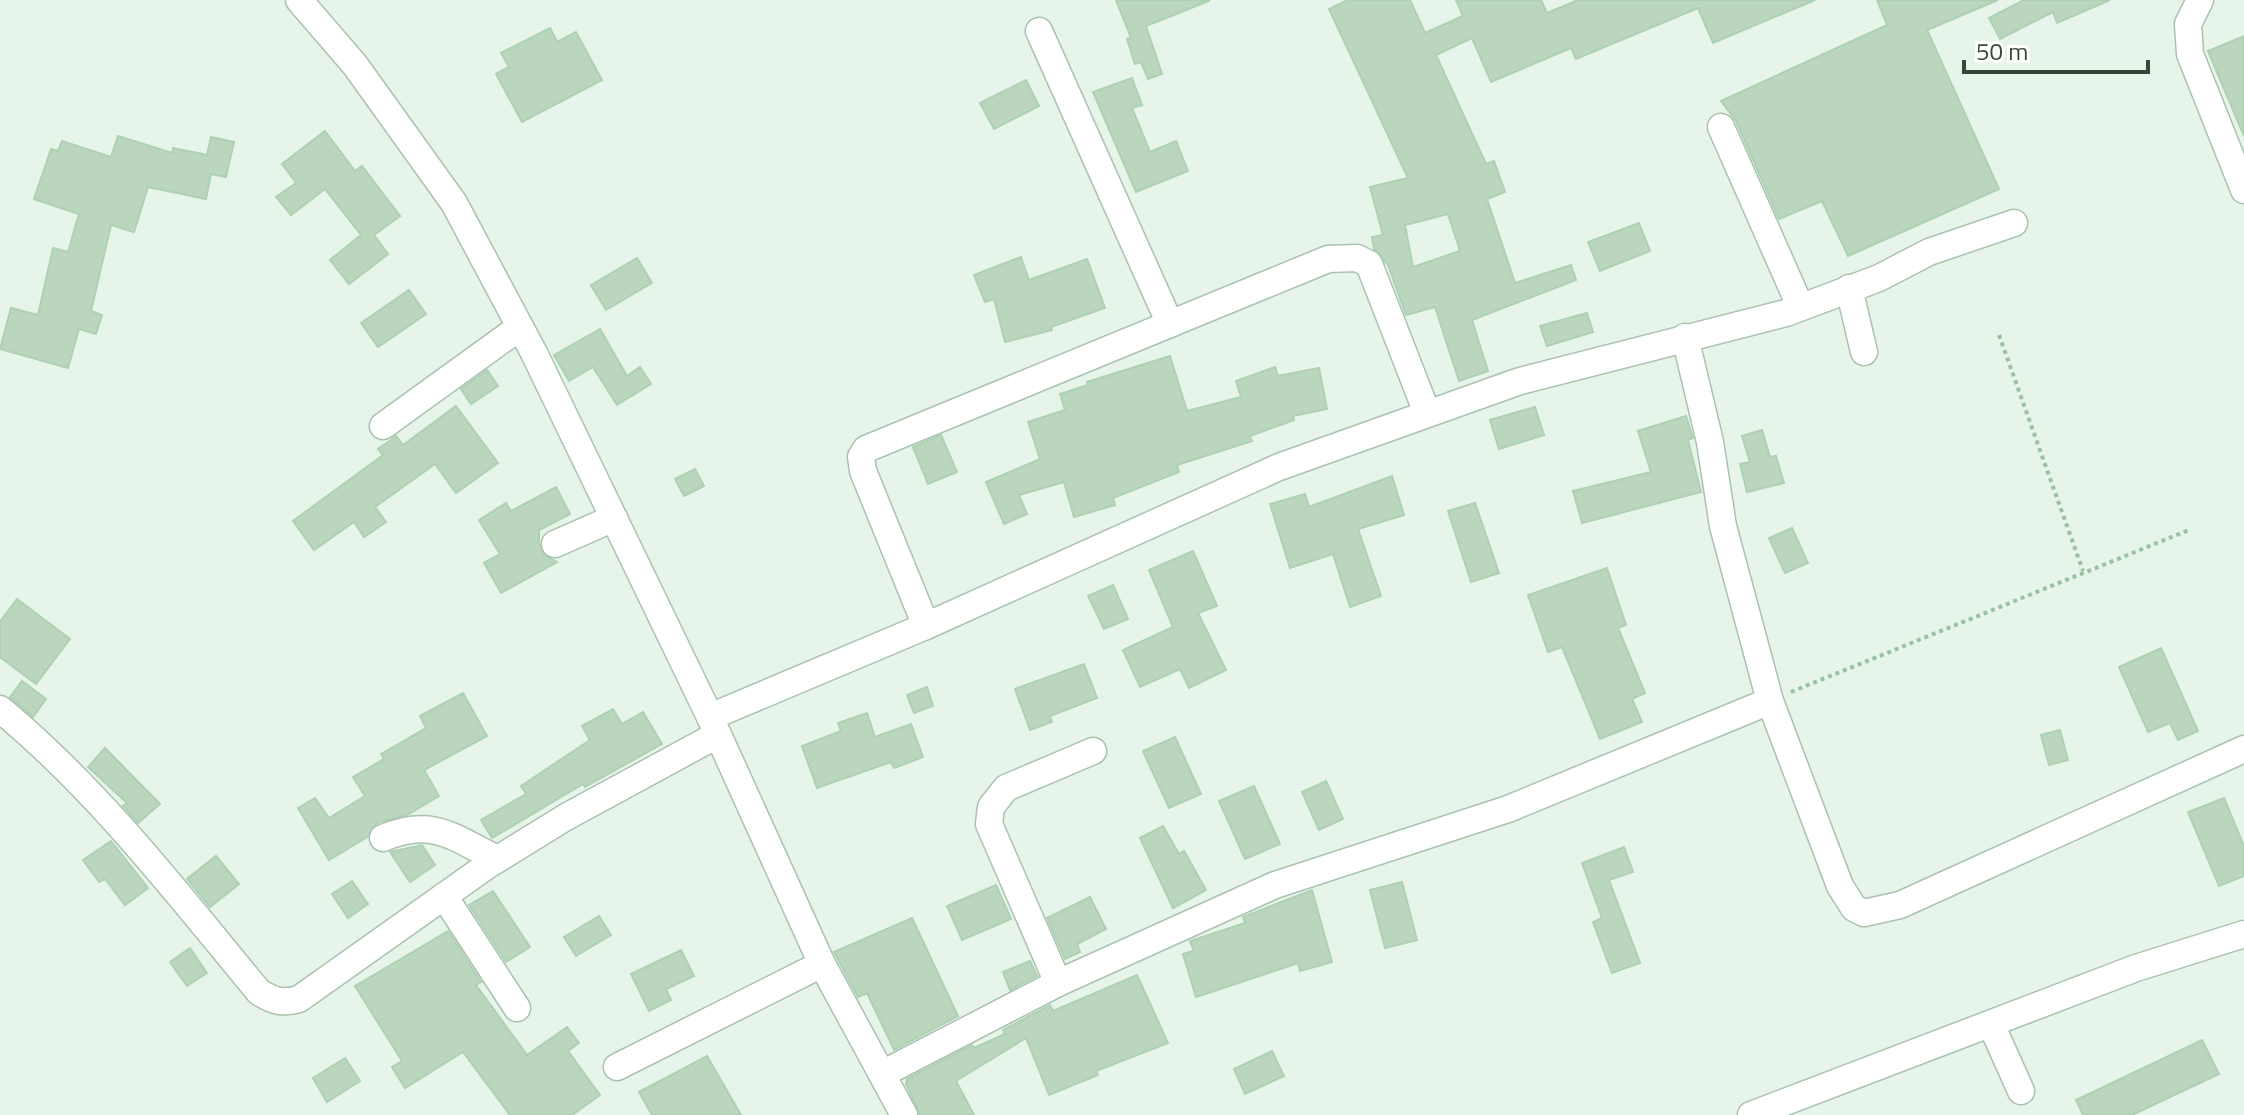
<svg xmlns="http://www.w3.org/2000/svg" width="2244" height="1115" font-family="'Titillium Web',sans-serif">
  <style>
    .building { fill: #bbd6bf; stroke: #aed1b3; stroke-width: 2; fill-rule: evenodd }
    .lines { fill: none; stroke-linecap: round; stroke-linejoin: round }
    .minor-casing { stroke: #abc2b0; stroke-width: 29 }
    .path { stroke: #99c2a0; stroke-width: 4; stroke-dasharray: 4 4; stroke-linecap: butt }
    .minor { stroke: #fff; stroke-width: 26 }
  </style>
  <rect width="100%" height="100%" fill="#e6f4e9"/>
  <g class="building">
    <polygon points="1116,0 1208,0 1209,1 1146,26 1162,74 1148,79 1141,62 1135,64 1127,39 1131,38"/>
    <path d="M 1348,0 L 1410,0 L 1425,33 L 1463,16 L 1456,0 L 1541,0 L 1547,13 L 1578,0 L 1815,0 L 1713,43 L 1698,8 L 1576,59 L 1571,48 L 1491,82 L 1472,38 L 1436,55 L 1486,164 L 1494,161 L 1505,192 L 1487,199 L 1515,283 L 1571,265 L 1576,280 L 1472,320 L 1488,371 L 1459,381 L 1435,307 L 1406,315 L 1388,265 L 1374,249 L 1372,237 L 1383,235 L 1370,187 L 1408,178 L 1329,9 ZM 1448,214 L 1460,251 L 1413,267 L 1405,225 Z"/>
    <polygon points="1877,0 1998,0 1927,30 1999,189 1848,256 1822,201 1779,219 1736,121 1721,101 1887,25"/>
    <polygon points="2024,0 2110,0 2057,23 2053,12 2000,39 1989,18"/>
    <polygon points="550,28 557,42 576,32 602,80 522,122 496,74 509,67 501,53"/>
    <polygon points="2244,36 2244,136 2208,51"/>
    <polygon points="1132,78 1142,105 1132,108 1150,152 1176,141 1188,171 1136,192 1093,92"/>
    <polygon points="1026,80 1039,106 994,129 980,103"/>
    <polygon points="325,131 355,171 362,166 400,216 374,235 388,254 349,284 330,260 361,235 325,189 291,215 276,197 296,183 282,164"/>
    <polygon points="118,136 172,153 173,148 207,155 211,137 234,142 226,177 211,174 206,199 148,187 134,232 111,225 91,311 102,315 96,334 79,329 68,368 0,349 11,308 38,315 53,248 68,252 79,214 34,199 51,149 58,151 62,141 111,157"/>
    <polygon points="1639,223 1650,251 1600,271 1588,242"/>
    <polygon points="1021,257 1029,280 1087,259 1105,308 1051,327 1052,330 1005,342 994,299 985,302 974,275"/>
    <polygon points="637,258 652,283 606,310 591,285"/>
    <polygon points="409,290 426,314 378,347 361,323"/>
    <polygon points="1587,313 1593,332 1547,346 1540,326"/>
    <polygon points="600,329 627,376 640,367 651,384 617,405 593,367 569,381 554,355"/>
    <polygon points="1170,356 1187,411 1241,397 1236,381 1275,367 1278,376 1319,368 1327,409 1293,416 1294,420 1250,436 1252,441 1177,465 1179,472 1113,498 1115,505 1074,517 1064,482 1019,495 1027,514 1004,524 986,482 1040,459 1028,422 1065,410 1060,394 1088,385 1087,382"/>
    <polygon points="487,370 498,386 471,404 461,389"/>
    <polygon points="456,406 498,463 456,493 435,464 375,507 386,522 364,537 354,522 314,550 293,521 383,455 378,449 391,440 396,436 403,445"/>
    <polygon points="1535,407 1544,435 1499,449 1490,420"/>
    <polygon points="1686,416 1693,438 1688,440 1701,492 1582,523 1573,491 1651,472 1638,431"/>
    <polygon points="1762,430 1770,457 1776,456 1784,483 1747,492 1740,464 1750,462 1742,436"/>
    <polygon points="941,435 957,472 928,484 913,447"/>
    <polygon points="695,469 704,486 684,496 675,479"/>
    <polygon points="1392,476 1404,515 1358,529 1381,596 1350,607 1333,554 1290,568 1270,504 1305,494 1309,507"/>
    <polygon points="556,487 570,514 539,530 539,543 545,556 557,562 501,593 484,563 500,554 479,520 506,503 511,511"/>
    <polygon points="1475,503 1499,573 1471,582 1448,511"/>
    <polygon points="1792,528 1808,563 1785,573 1769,538"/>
    <polygon points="1193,551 1217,606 1198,613 1226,670 1189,688 1180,669 1140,687 1123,650 1173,627 1149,570"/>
    <polygon points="1607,568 1626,625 1618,628 1645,693 1632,699 1642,722 1600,739 1562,647 1548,652 1528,595"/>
    <polygon points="1113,585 1128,619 1104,629 1088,596"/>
    <polygon points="17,599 70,639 36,684 0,657 0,622"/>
    <polygon points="2161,648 2198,731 2178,740 2170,723 2148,732 2119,667"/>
    <polygon points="1084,664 1097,698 1050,716 1052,722 1030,730 1015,689"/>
    <polygon points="22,681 46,699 33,717 10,697"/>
    <polygon points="927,687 933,706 914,713 907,695"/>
    <polygon points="463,693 487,736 424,770 439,796 407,815 377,823 367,837 329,860 298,808 315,798 329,818 365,796 353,777 384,759 381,754 426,728 420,716"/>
    <polygon points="613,709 622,724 643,712 662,744 585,787 583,784 492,838 481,820 526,794 521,786 590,740 582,726"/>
    <polygon points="867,713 875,737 911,724 923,757 894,768 891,762 817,788 802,746 841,731 838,723"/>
    <polygon points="2060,730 2068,760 2049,765 2041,735"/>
    <polygon points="1175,737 1201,794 1169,808 1143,751"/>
    <polygon points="105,748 160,804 138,823 123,806 127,803 88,767"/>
    <polygon points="1326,781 1343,819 1319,830 1302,792"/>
    <polygon points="1254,786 1280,844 1245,859 1219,801"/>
    <polygon points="2224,798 2244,846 2244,876 2219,886 2188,812"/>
    <polygon points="1163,826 1179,854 1184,851 1206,890 1173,908 1140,838"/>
    <polygon points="111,841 148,888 125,905 105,879 99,882 83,860"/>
    <polygon points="422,845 435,865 410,882 390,852"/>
    <polygon points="1624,847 1633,872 1609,880 1640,963 1612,973 1593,922 1602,918 1582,863"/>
    <polygon points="216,856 239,884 210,907 187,879"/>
    <polygon points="352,881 368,904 348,918 332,894"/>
    <polygon points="1402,882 1417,940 1385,948 1370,890"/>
    <polygon points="996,885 1011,919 962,940 947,906"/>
    <polygon points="1312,890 1332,962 1300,971 1298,963 1196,997 1183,954 1194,951 1190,941 1245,923 1243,917"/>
    <polygon points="493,891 530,947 506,962 469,905"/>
    <polygon points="1090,897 1106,929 1077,944 1080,952 1065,959 1047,918"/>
    <polygon points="599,916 611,935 576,956 564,937"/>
    <polygon points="912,918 958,1016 894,1050 867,993 858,997 834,952"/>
    <polygon points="448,931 481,982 476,985 527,1055 567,1027 579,1043 568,1051 600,1095 572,1115 510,1115 463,1052 405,1088 392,1067 402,1061 355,986"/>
    <polygon points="190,948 207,973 187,986 170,962"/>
    <polygon points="681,950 694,976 666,989 671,1000 649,1011 631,974"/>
    <polygon points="1030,961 1037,976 1010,990 1003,972"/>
    <polygon points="1137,975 1168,1043 1096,1071 1098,1075 1049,1095 1026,1038 956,1081 974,1115 920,1115 906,1084 907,1079 972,1045 974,1048 1005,1034 1003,1030 1050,1005 1053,1011"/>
    <polygon points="2202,1040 2219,1074 2132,1115 2083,1115 2076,1100"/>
    <polygon points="1272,1051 1284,1076 1245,1094 1234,1069"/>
    <polygon points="707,1056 741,1115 652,1115 639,1092"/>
    <polygon points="345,1058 360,1081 327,1102 313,1078"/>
  </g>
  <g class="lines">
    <g class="minor-casing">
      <g id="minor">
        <polyline points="299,0 355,65 454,203 534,353 710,717 822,964 904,1115"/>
        <polyline points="2200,0 2188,24 2190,54 2244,190"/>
        <polyline points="1039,31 1170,324"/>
        <polyline points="1721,127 1800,306"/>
        <polyline points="1849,288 1864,352"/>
        <polyline points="1685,337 1710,442 1723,526 1770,701"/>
        <polyline points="383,426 520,327"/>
        <polyline points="555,544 614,518"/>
        <polyline points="926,626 863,471 861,457 866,449 1328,259 1357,258 1369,264 1427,413"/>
        <path d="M 0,709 C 99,791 177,893 259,992 C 274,1001 282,1004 299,999 L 488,865 L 566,817 L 717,735"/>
        <polyline points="710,717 926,626 1279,467 1520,381 1786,313 1879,278 1929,252 2014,223"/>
        <path d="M 383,838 C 432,817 453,837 497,859"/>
        <polyline points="444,896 517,1008"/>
        <polyline points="1058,983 989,824 991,807 1006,788 1093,751"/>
        <polyline points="1991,1024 2021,1091"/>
        <polyline points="617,1067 822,964"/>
        <polyline points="882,1074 1058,983 1275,885 1508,809 1770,701 1840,886 1854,908 1864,913 1900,905 2244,749"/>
        <polyline points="1751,1115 2136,968 2244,934"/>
      </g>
    </g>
    <g class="path">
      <polyline points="1999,335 2083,571"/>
      <polyline points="1791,692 2189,530"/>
    </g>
    <use href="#minor" class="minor"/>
  </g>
  <path d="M1964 60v12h184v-12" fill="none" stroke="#354737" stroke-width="4"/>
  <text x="1976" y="60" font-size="24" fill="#354737" stroke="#ffffff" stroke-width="6" paint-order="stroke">50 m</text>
</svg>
